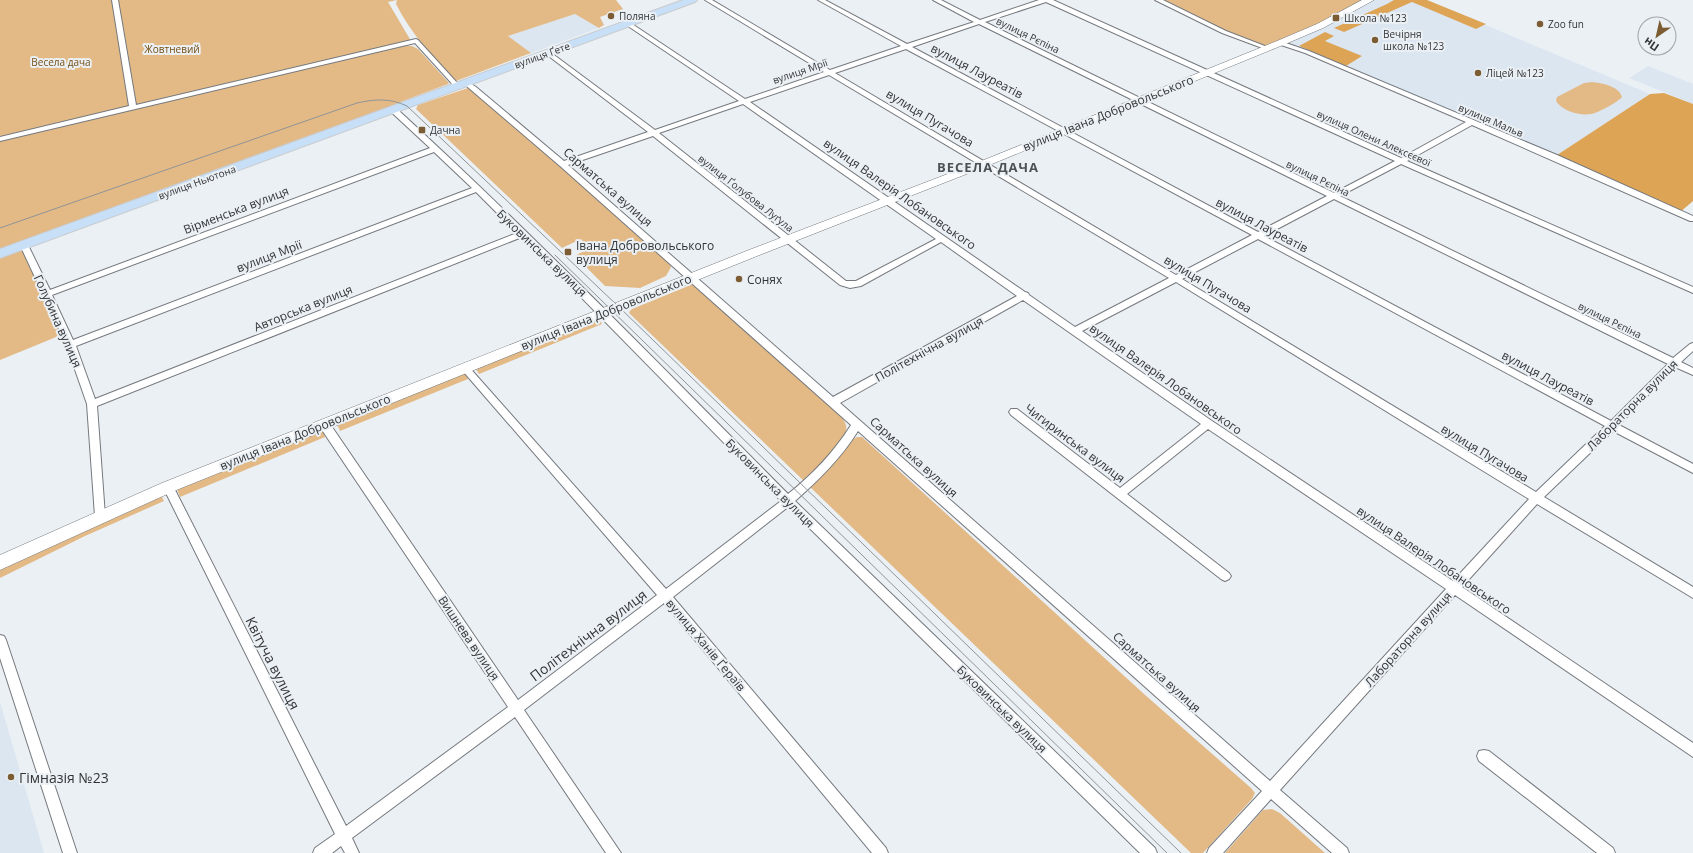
<svg xmlns="http://www.w3.org/2000/svg" width="1693" height="853" font-family="'Open Sans',sans-serif">
  <style>
    .built { fill: #dbe6f1 }
    .green { fill: #e3ba86 }
    .forest { fill: #dda456 }
    .lines { fill: none; stroke-linecap: round; stroke-linejoin: round }
    .street-casing { stroke: #75797e; stroke-width: 2 }
    .secondary-casing { stroke: #75797e; stroke-width: 1 }
    .primary-casing { stroke: #cacacb; stroke-width: 2 }
    .street { fill: #fff; fill-rule: evenodd }
    .secondary { fill: #fff; fill-rule: evenodd }
    .primary { fill: #c7dff7; fill-rule: evenodd }
    .tram { stroke: #909497; stroke-width: 1 }
    .poi-dot { fill: #7c5c32; stroke: #ebf0f5; stroke-width: 1.5 }
    .labels { text-anchor: middle; dominant-baseline: central; stroke-width: 4; stroke-linejoin: round; paint-order: stroke }
    .far-poi-label { font-size: 10px; fill: #333537; stroke: #ebf0f5; text-anchor: start }
    .far-street-label { font-size: 10px; fill: #333537; stroke: #ebf0f5 }
    .far-park-label { font-size: 10px; fill: #744d12; stroke: #ebf0f5 }
    .street-label { font-size: 12px; fill: #333537; stroke: #ebf0f5 }
    .poi-label { font-size: 12px; fill: #333537; stroke: #ebf0f5; text-anchor: start }
    .far-district-label { font-size: 13px; font-weight: bold; letter-spacing: 1px; fill: #4c5155; stroke: #ebf0f5 }
    .near-street-label { font-size: 14px; fill: #333537; stroke: #ebf0f5 }
    .near-poi-label { font-size: 14px; fill: #333537; stroke: #ebf0f5; text-anchor: start }
  </style>
  <rect width="100%" height="100%" fill="#ebf0f5"/>
  <g class="built">
    <polygon points="1369,0 1426,0 1650,94 1554,157 1307,52 1280,43"/>
    <polygon points="575,14 599,28 531,53 508,36"/>
    <polygon points="1648,66 1693,84 1693,104 1629,78"/>
    <polygon points="0,702 44,853 0,853"/>
  </g>
  <g class="green">
    <path d="M 0,0 L 616,0 L 623,9 L 600,17 L 604,25 L 599,28 L 575,14 L 508,36 L 531,53 L 456,81 L 454,81 C 433,58 410,32 396,4 L 397,0 L 388,2 L 411,41 L 401,46 L 412,46 L 418,49 L 449,83 L 448,84 L 403,101 L 390,109 L 0,250 Z"/>
    <polygon points="1158,0 1369,0 1267,48 1249,42"/>
    <path d="M 1592,82 C 1602,83 1619,86 1622,97 C 1618,102 1598,113 1591,114 C 1580,116 1562,111 1556,101 L 1557,97 L 1584,83 Z"/>
    <polygon points="468,88 472,88 669,263 671,267 666,276 640,288 605,286 575,256 589,248 581,239 562,248 416,109 418,105"/>
    <polygon points="25,248 66,333 0,360 0,257"/>
    <path d="M 693,284 L 697,285 L 842,417 C 843,420 846,423 846,426 C 850,441 815,471 804,481 L 630,314 L 629,312 L 632,309 Z"/>
    <polygon points="599,320 602,324 479,374 476,369"/>
    <polygon points="464,373 468,379 340,431 337,424"/>
    <polygon points="322,429 325,437 180,497 177,489"/>
    <polygon points="857,437 862,437 1144,694 1251,788 1255,793 1252,799 1203,853 1191,853 810,487 834,463 852,440"/>
    <polygon points="161,495 164,501 85,536 0,578 0,570"/>
    <polygon points="1272,809 1280,813 1325,853 1225,853 1263,810"/>
  </g>
  <g class="forest">
    <polygon points="1394,0 1427,0 1486,24 1476,29 1412,2 1344,32 1334,28 1387,4"/>
    <polygon points="1325,32 1334,36 1325,41 1362,56 1346,66 1299,46"/>
    <polygon points="1664,93 1693,104 1693,201 1679,213 1554,157 1650,94"/>
  </g>
  <g class="lines">
    <g class="street-casing">
      <g id="street">
        <polygon points="112,0 118,0 136,105 416,39 418,40 460,86 455,87 415,43 0,141 0,137 129,106"/>
        <path d="M 705,0 L 712,0 L 830,70 L 901,46 L 818,0 L 825,0 L 907,44 L 974,22 L 933,0 L 941,0 L 980,20 L 1039,0 L 1053,0 L 1401,158 L 1466,122 L 1305,53 L 1278,44 L 1278,42 L 1280,41 L 1309,51 L 1557,155 L 1693,216 L 1693,221 L 1690,221 L 1472,125 L 1407,161 L 1693,287 L 1693,293 L 1401,164 L 1340,196 L 1673,358 L 1690,344 L 1693,343 L 1693,351 L 1681,362 L 1693,368 L 1693,375 L 1675,367 L 1619,425 L 1693,464 L 1693,473 L 1613,431 L 1544,497 L 1693,587 L 1693,598 L 1537,504 L 1462,587 L 1693,743 L 1693,757 L 1455,595 L 1280,790 L 1347,848 L 1349,853 L 1332,853 L 1271,799 L 1223,853 L 1207,853 L 1209,848 L 1262,791 L 858,431 C 841,458 819,480 795,501 L 1155,848 L 1157,853 L 1140,853 L 788,507 L 673,597 L 886,848 L 888,853 L 872,853 L 664,603 L 524,710 L 621,853 L 606,853 L 515,717 L 352,838 L 359,853 L 345,853 L 341,846 L 332,853 L 313,853 L 315,848 L 335,834 L 163,487 L 164,484 L 168,483 L 172,484 L 346,826 L 508,707 L 320,427 L 319,424 L 320,421 L 328,421 L 518,700 L 657,595 L 462,370 L 460,368 L 462,366 L 468,366 L 666,589 L 781,501 L 522,237 L 97,406 L 105,516 L 104,519 L 100,520 L 96,519 L 95,516 L 87,404 L 66,344 L 20,245 L 21,243 L 27,243 L 50,290 L 430,148 L 389,110 L 390,108 L 396,108 C 531,232 659,364 788,494 C 813,474 834,452 851,425 L 560,166 L 463,83 L 468,82 L 476,87 L 564,161 L 648,132 L 546,54 L 546,52 L 550,52 L 655,130 L 739,101 L 625,24 L 625,22 L 629,22 L 745,99 L 824,72 ZM 1046,2 L 1395,161 L 1334,193 L 985,22 ZM 979,24 L 1327,196 L 1258,232 L 912,47 ZM 906,49 L 1252,235 L 1176,275 L 835,73 ZM 829,75 L 1169,278 L 1075,327 L 1029,295 L 1028,293 L 1025,292 L 750,102 ZM 743,104 L 936,239 L 856,281 L 846,281 L 659,133 ZM 653,136 L 840,285 L 850,288 L 861,286 L 941,242 L 1017,296 L 833,397 L 568,165 ZM 434,152 L 472,188 L 73,340 L 52,295 ZM 476,192 L 517,233 L 95,399 L 76,346 ZM 1334,199 L 1668,364 L 1611,421 L 1264,236 ZM 1258,239 L 1605,426 L 1536,492 L 1182,279 ZM 1176,282 L 1529,499 L 1453,581 L 1212,421 L 1082,331 ZM 1023,300 L 1201,424 L 1120,488 L 1017,409 L 1011,409 L 1009,412 L 1011,415 L 1221,579 L 1225,581 L 1229,579 L 1231,576 L 1229,573 L 1127,494 L 1208,429 L 1446,589 L 1270,781 L 840,403 Z"/>
        <polygon points="1155,0 1163,0 1226,31 1270,48 1265,49 1222,33"/>
        <polygon points="0,635 4,636 6,640 77,853 63,853 0,658"/>
        <polygon points="1484,750 1489,751 1613,848 1615,853 1597,853 1479,761 1477,756 1479,751"/>
      </g>
    </g>
    <g class="secondary-casing">
      <polygon id="secondary" points="1362,0 1374,0 1323,28 1283,45 987,166 757,256 174,491 0,570 0,555 162,483 749,250 979,162 1277,41 1317,24"/>
    </g>
    <g class="primary-casing">
      <polygon id="primary" points="683,0 697,0 695,2 0,258 0,249"/>
    </g>
    <use href="#street" class="street"/>
    <use href="#secondary" class="secondary"/>
    <use href="#primary" class="primary"/>
    <g class="tram">
      <path d="M 0,228 L 357,103 C 375,99 390,98 407,106 L 619,307 L 1181,853"/>
      <polyline points="555,255 1167,853"/>
    </g>
  </g>
  <g class="poi-dot">
    <circle cx="611" cy="16" r="4"/>
    <rect x="1332" y="14" width="8" height="8" rx="2"/>
    <circle cx="1540" cy="24" r="4"/>
    <circle cx="1375" cy="40" r="4"/>
    <circle cx="1478" cy="73" r="4"/>
    <rect x="418" y="126" width="8" height="8" rx="2"/>
    <rect x="564" y="248" width="8" height="8" rx="2"/>
    <circle cx="739" cy="279" r="4"/>
    <circle cx="11" cy="777" r="4"/>
  </g>
  <g class="labels">
    <g class="far-poi-label">
      <text x="619" y="16">Поляна</text>
      <text x="1344" y="18">Школа №123</text>
      <text x="1548" y="24">Zoo fun</text>
      <text x="1383" y="34">Вечірня<tspan x="1383" dy="12">школа №123</tspan></text>
      <text x="1486" y="73">Ліцей №123</text>
      <text x="430" y="130">Дачна</text>
    </g>
    <g class="far-street-label">
      <text transform="translate(1028 35) rotate(26)">вулиця Рєпіна</text>
      <text transform="translate(542 55) rotate(-20)">вулиця Ґете</text>
      <text transform="translate(800 71) rotate(-19)">вулиця Мрії</text>
      <text transform="translate(1491 120) rotate(23)">вулиця Мальв</text>
      <text transform="translate(1374 138) rotate(24)">вулиця Олени Алексєєвої</text>
      <text transform="translate(1318 178) rotate(26)">вулиця Рєпіна</text>
      <text transform="translate(197 182) rotate(-20)">вулиця Ньютона</text>
      <text transform="translate(746 193) rotate(38)">вулиця Ґолубова Луґула</text>
      <text transform="translate(1610 320) rotate(26)">вулиця Рєпіна</text>
    </g>
    <g class="far-park-label">
      <text x="172" y="49">Жовтневий</text>
      <text x="61" y="62">Весела дача</text>
    </g>
    <g class="street-label">
      <text transform="translate(977 71) rotate(28)">вулиця Лауреатів</text>
      <text transform="translate(1108 113) rotate(-22)">вулиця Івана Добровольського</text>
      <text transform="translate(930 118) rotate(31)">вулиця Пугачова</text>
      <text transform="translate(608 187) rotate(41)">Сарматська вулиця</text>
      <text transform="translate(900 194) rotate(35)">вулиця Валерія Лобановського</text>
      <text transform="translate(236 210) rotate(-21)">Вірменська вулиця</text>
      <text transform="translate(1262 225) rotate(28)">вулиця Лауреатів</text>
      <text transform="translate(542 253) rotate(44)">Буковинська вулиця</text>
      <text transform="translate(269 256) rotate(-21)">вулиця Мрії</text>
      <text transform="translate(1208 284) rotate(31)">вулиця Пугачова</text>
      <text transform="translate(303 308) rotate(-22)">Авторська вулиця</text>
      <text transform="translate(606 312) rotate(-22)">вулиця Івана Добровольського</text>
      <text transform="translate(58 321) rotate(66)">Голубина вулиця</text>
      <text transform="translate(929 349) rotate(-29)">Політехнічна вулиця</text>
      <text transform="translate(1548 378) rotate(28)">вулиця Лауреатів</text>
      <text transform="translate(1166 379) rotate(35)">вулиця Валерія Лобановського</text>
      <text transform="translate(1632 405) rotate(-45)">Лабораторна вулиця</text>
      <text transform="translate(305 432) rotate(-22)">вулиця Івана Добровольського</text>
      <text transform="translate(1075 443) rotate(37)">Чигиринська вулиця</text>
      <text transform="translate(1485 453) rotate(31)">вулиця Пугачова</text>
      <text transform="translate(914 457) rotate(42)">Сарматська вулиця</text>
      <text transform="translate(770 483) rotate(45)">Буковинська вулиця</text>
      <text transform="translate(1434 560) rotate(34)">вулиця Валерія Лобановського</text>
      <text transform="translate(469 638) rotate(56)">Вишнева вулиця</text>
      <text transform="translate(1408 639) rotate(-48)">Лабораторна вулиця</text>
      <text transform="translate(706 645) rotate(50)">вулиця Ханів Ґераїв</text>
      <text transform="translate(1157 672) rotate(42)">Сарматська вулиця</text>
      <text transform="translate(1002 709) rotate(44)">Буковинська вулиця</text>
    </g>
    <g class="poi-label">
      <text x="576" y="245">Івана Добровольського<tspan x="576" dy="14">вулиця</tspan></text>
      <text x="747" y="279">Сонях</text>
    </g>
    <g class="far-district-label">
      <text x="988" y="167">ВЕСЕЛА ДАЧА</text>
    </g>
    <g class="near-street-label">
      <text transform="translate(588 635) rotate(-37)">Політехнічна вулиця</text>
      <text transform="translate(273 663) rotate(63)">Квітуча вулиця</text>
    </g>
    <g class="near-poi-label">
      <text x="19" y="777">Гімназія №23</text>
    </g>
  </g>
  <g transform="translate(1657 36) rotate(214)"><circle r="19" fill="#ebf0f5" stroke="#a1a5a9"/>
  <path d="M0-3L7 15L0 10L-7 15Z" fill="#7c5c32"/>
  <text y="-6" font-size="11" font-weight="bold" text-anchor="middle" fill="#333537">Пн</text>
  </g>
</svg>
